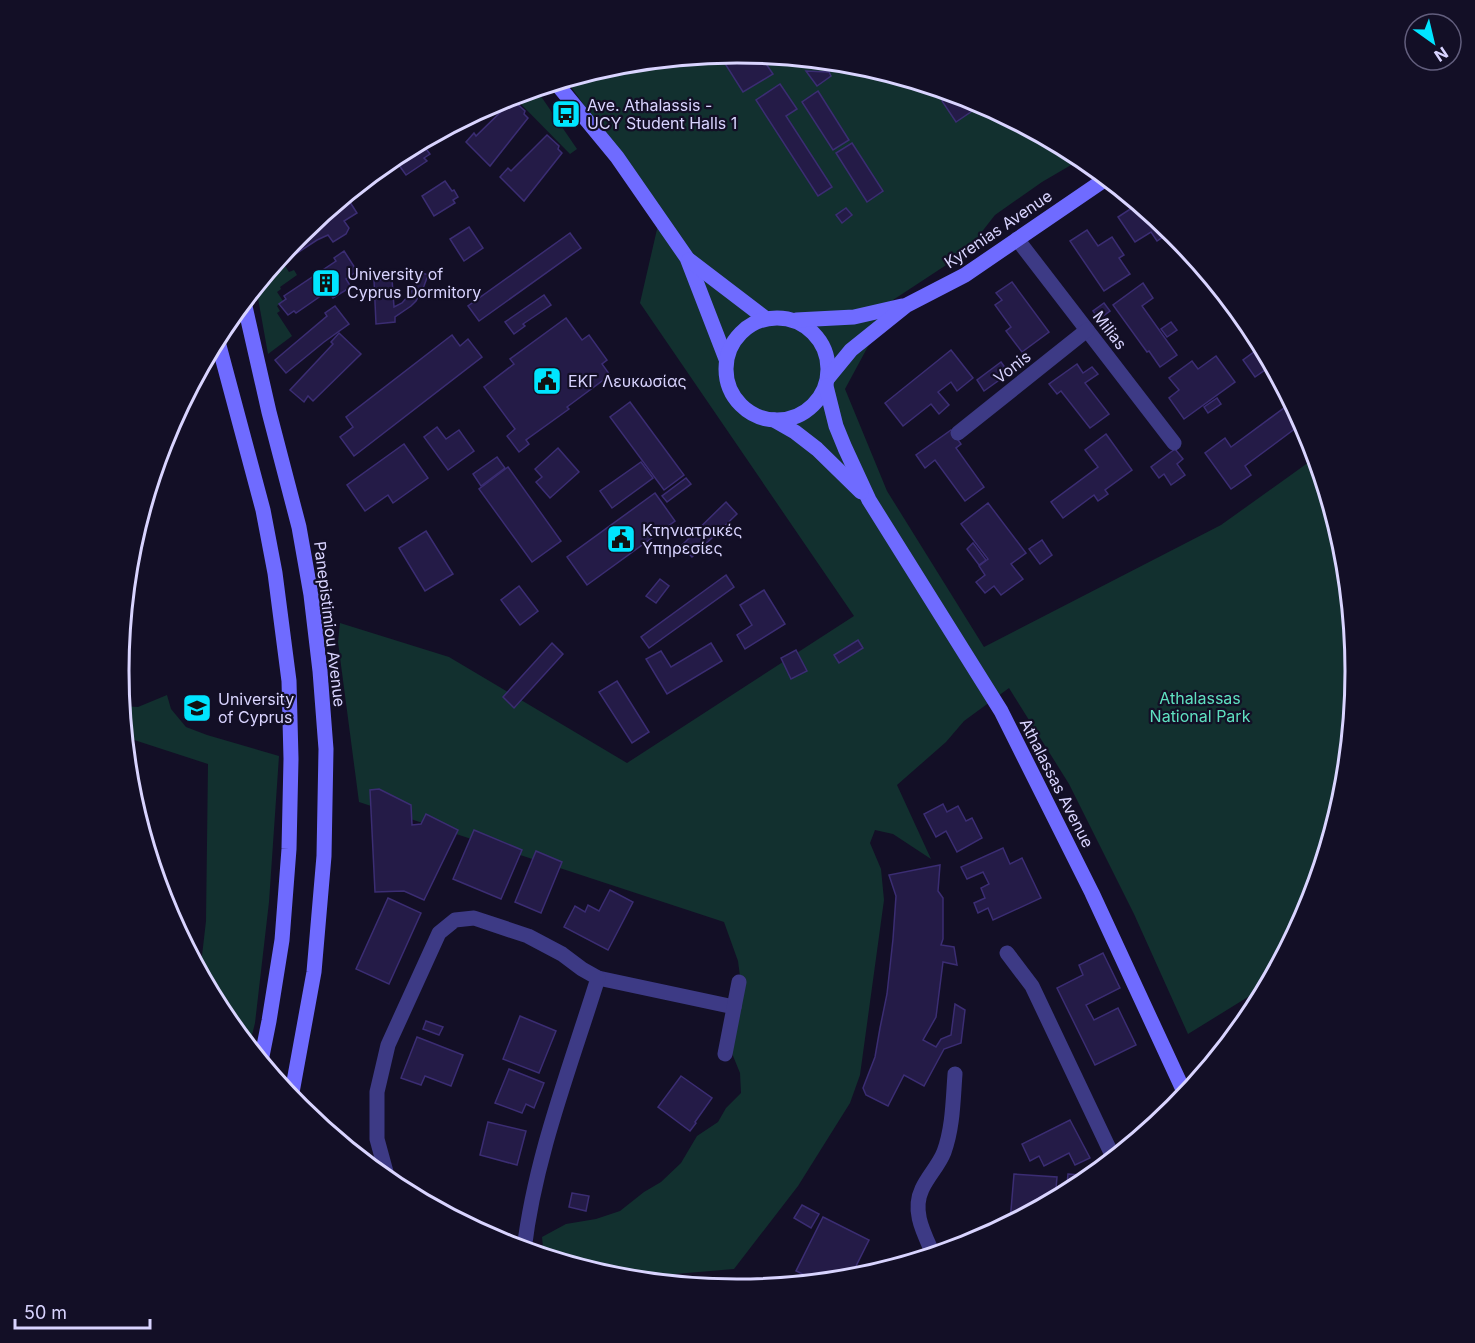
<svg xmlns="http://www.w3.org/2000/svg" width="1475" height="1343" font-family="Inter,sans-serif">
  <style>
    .green { fill: #12302f }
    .building { fill: #241b47; stroke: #3b2d73; stroke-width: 1.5 }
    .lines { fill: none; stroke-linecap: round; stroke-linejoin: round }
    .street { stroke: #3d3a85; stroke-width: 15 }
    .secondary { stroke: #6f6bff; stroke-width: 15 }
    .labels { text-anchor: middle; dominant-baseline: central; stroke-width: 4.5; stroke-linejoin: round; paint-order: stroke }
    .poi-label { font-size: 16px; fill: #d9d4ff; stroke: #130f26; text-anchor: start }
    .street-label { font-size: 16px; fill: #d9d4ff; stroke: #130f26 }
    .park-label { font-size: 16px; fill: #5fe0c0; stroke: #130f26 }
    .rim { fill: none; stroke: #d9d4ff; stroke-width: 3 }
  </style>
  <rect width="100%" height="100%" fill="#130f26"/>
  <g class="green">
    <polygon points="738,53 859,64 975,100 1083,158 1042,182 995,215 966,252 893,300 845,389 887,491 984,647 1221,525 1316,457 1345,551 1356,672 1345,793 1309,909 1269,984 1188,1034 1134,914 1069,784 1009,688 964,721 946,742 897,785 931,859 893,834 875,830 870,843 881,869 884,900 860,1075 850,1103 798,1186 734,1269 616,1279 544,1257 542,1237 566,1224 596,1219 620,1211 644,1192 661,1182 681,1163 697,1136 718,1122 726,1108 741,1093 740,1073 729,1046 742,992 738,961 724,922 359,802 338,642 340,623 449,657 627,763 854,616 640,303 661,212 566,80 617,64"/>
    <polygon points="536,89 577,149 570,154 513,96"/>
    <polygon points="280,258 289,272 294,270 297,275 280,287 281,289 277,292 283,301 277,306 280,311 277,313 292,336 268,354 256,287"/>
    <polygon points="167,695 171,709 186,727 207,735 279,756 269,902 255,1023 249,1047 223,1015 200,973 206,921 208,764 125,737 122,706 138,707"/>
  </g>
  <g class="building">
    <polygon points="738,53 760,55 773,74 743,92 719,54"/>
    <polygon points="806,71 829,72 831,76 817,86"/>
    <polygon points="780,84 797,109 786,116 832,187 818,196 756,100"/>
    <polygon points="818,91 849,140 833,150 802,102"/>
    <polygon points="953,93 973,99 978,107 956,122 942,101"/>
    <polygon points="513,100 525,111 524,114 528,118 490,166 466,142 474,133 476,136"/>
    <polygon points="547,135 559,146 558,149 562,153 524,201 500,177 508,168 511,171"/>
    <polygon points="419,143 423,150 426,149 430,154 424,158 427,161 406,175 393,157"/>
    <polygon points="852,143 883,191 867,202 836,153"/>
    <polygon points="445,181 452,191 454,190 458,197 453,200 455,203 434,216 422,196"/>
    <polygon points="1128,195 1172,231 1157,241 1151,232 1135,242 1118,217 1135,206"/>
    <polygon points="346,196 357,213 344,221 349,228 346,234 333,242 328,235 317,240 288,259 284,253 300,234"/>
    <polygon points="846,208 852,215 842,223 836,215"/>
    <polygon points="469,227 483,248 464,261 450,239"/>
    <polygon points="1087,230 1098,246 1112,237 1124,255 1119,258 1130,274 1104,291 1070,241"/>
    <polygon points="570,233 581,248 479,321 468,306"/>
    <polygon points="344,251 357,271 346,279 351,287 333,298 328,291 296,313 294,311 288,315 279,304 286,299 284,296 336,261 334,258"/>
    <polygon points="420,272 428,275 424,286 416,301 411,306 395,317 395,322 376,324 374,280 392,279 394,307 402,303 409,295 416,285"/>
    <polygon points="1012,282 1049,332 1022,352 1006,331 1011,327 995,305 1002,300 996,293"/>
    <polygon points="1143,283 1153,298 1142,306 1177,355 1160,367 1149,351 1147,352 1113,305"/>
    <polygon points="544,295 551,305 523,324 525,326 514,334 505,322"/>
    <polygon points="1104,303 1110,311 1099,319 1093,311"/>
    <polygon points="335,306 349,324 324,342 286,373 275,360 327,316 325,313"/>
    <polygon points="566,318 582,340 589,335 607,360 602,364 610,375 567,407 569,409 526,440 529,444 519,452 507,436 515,429 484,387 514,364 510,359"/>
    <polygon points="1171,322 1177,330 1167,337 1161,329"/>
    <polygon points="339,333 361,354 313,401 308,396 304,402 290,390 333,344 331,342"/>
    <polygon points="452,335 460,346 468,339 482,357 354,456 340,437 353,427 346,417"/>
    <polygon points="1262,346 1272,365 1255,377 1243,360"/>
    <polygon points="951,350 973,378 957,391 951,382 938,392 949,405 939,414 931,404 903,426 885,403"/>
    <polygon points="1216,356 1235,382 1184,419 1169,398 1179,390 1169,378 1192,361 1198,369"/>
    <polygon points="1001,362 1009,373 984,391 977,380"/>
    <polygon points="1077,364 1083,373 1092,367 1098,374 1085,383 1109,414 1090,428 1061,391 1057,394 1049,384"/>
    <polygon points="1217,398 1221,404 1208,413 1204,407"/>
    <polygon points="630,402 684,475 664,490 610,417"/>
    <polygon points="1292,402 1310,436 1309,437 1300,425 1245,466 1251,475 1231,489 1205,453 1225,438 1231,447"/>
    <polygon points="437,427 446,439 459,430 474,451 448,470 424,437"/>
    <polygon points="951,430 961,444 956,448 984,487 965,501 935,460 925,468 916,455"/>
    <polygon points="1106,434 1132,470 1105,490 1108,494 1098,501 1094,495 1063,518 1051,502 1098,467 1085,450"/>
    <polygon points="404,444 428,478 393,503 388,495 365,511 347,485"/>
    <polygon points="558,448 579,472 550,498 536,482 542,477 535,469"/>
    <polygon points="1175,449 1183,459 1177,464 1185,475 1171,485 1164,474 1159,478 1151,467"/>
    <polygon points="497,457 505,468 481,486 473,474"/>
    <polygon points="641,462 653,478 612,508 600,491"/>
    <polygon points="508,467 561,541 532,562 479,489"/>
    <polygon points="686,478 691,484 667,502 662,496"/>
    <polygon points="655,493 675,521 587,585 567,557"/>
    <polygon points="726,502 737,514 692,557 681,546"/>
    <polygon points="988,503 1026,553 1011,564 1023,579 1001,595 994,586 985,593 976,582 985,575 979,566 988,559 961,524"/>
    <polygon points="426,531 453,574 425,591 399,548"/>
    <polygon points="1042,540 1052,555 1040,564 1029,549"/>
    <polygon points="973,543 986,560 979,565 967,549"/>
    <polygon points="726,575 734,587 649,648 641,637"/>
    <polygon points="660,579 669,586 656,603 646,596"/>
    <polygon points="519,586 538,611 520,625 501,600"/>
    <polygon points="764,590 785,624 745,649 737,635 752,625 740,605"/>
    <polygon points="858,640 863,648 839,663 834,655"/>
    <polygon points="552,643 563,654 514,708 503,697"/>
    <polygon points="711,643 722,661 667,694 646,659 661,651 671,667"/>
    <polygon points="796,650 807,671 791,679 781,658"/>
    <polygon points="617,681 649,732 632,743 599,692"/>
    <polygon points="379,789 411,805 412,825 421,824 426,814 458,830 424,900 404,891 375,892 370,790"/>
    <polygon points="943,804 947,812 958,806 966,821 972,818 982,838 957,852 946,831 936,837 924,814"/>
    <polygon points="474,830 522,850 501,899 453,879"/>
    <polygon points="1003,848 1010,864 1022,858 1041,898 993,920 988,908 978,913 974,903 985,898 981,888 989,884 983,872 967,879 961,867"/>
    <polygon points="536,851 562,862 541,913 515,902"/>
    <polygon points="940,865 938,891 943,898 943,939 941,945 954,947 957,965 943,962 936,1017 923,1040 936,1047 941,1039 951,1035 955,1004 965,1010 961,1043 944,1049 924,1086 904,1075 888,1106 866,1095 863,1088 875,1057 880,1028 887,994 893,939 896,896 889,875"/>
    <polygon points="610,890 633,902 608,950 564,927 575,906 585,912 588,905 599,911"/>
    <polygon points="388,898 421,913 389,984 356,969"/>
    <polygon points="1103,953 1120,988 1086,1005 1094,1020 1118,1008 1136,1045 1095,1065 1057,988 1083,975 1079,965"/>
    <polygon points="520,1016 556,1031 539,1073 503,1059"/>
    <polygon points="426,1021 443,1027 439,1035 423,1029"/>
    <polygon points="417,1037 463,1055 451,1086 425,1076 421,1085 401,1078"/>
    <polygon points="509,1069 544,1083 534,1108 526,1104 522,1113 495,1103"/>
    <polygon points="681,1076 712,1098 695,1122 696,1123 690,1131 658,1107"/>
    <polygon points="1070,1120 1090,1158 1075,1165 1069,1153 1044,1166 1039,1156 1030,1161 1022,1144"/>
    <polygon points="488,1122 526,1131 517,1165 480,1155"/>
    <polygon points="1014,1174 1057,1177 1055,1200 1013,1223 1010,1222"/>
    <polygon points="1068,1174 1094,1176 1081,1186 1066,1194"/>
    <polygon points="572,1193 589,1196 586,1211 569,1207"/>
    <polygon points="802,1205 819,1214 811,1228 794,1218"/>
    <polygon points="823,1217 869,1240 849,1280 837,1281 833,1279 832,1281 819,1282 796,1271"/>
  </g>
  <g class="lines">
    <g class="street">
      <polyline points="1017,239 1174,443"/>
      <polyline points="958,433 1087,330"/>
      <polyline points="1007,953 1032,986 1114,1159"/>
      <polyline points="598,978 734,1007"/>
      <polyline points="725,1054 739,982"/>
      <path d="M 389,1183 L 377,1139 L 377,1092 L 388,1045 L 439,933 L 455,920 L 474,918 L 528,936 L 562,954 L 582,969 L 598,978 C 570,1068 535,1157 524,1250"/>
      <path d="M 934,1256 C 925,1235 911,1212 922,1189 C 928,1176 939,1165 944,1152 C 953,1127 953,1100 955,1074"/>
    </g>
    <g class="secondary">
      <polyline points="556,83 617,157 687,258 726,359"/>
      <polyline points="689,260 765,318"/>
      <polyline points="244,302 269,412 299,527 311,595 320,671 326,749 324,856 314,972 291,1098"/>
      <circle cx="777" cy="369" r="51"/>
      <polyline points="796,320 854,317 902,306"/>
      <polyline points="217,338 263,510 275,573 289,681 291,759 289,849 282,940 269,1021 261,1061"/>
      <polyline points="828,378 851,350 907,305 965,275 1107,178"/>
      <polyline points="826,386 836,426 845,448 869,500 1001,711 1092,893 1186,1096"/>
      <polyline points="774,420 795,432 817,449 861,492"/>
    </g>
  </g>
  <defs>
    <g id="bus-square" transform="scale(1.5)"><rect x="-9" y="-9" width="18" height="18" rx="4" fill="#00e5ff" stroke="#130f26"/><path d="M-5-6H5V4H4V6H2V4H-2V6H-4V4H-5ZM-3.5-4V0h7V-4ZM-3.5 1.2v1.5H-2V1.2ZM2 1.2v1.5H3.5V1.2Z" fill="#111"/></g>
    <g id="building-square" transform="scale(1.5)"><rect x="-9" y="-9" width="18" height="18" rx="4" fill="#00e5ff" stroke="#130f26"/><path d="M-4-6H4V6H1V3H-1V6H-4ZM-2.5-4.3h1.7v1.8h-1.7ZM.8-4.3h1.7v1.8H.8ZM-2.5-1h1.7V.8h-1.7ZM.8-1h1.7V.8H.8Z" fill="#111"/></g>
    <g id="civic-square" transform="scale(1.5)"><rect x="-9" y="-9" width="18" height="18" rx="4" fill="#00e5ff" stroke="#130f26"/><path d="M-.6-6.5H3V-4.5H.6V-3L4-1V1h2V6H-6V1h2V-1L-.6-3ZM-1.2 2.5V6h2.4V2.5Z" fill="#111"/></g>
    <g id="university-square" transform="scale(1.5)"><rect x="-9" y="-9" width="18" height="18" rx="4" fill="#00e5ff" stroke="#130f26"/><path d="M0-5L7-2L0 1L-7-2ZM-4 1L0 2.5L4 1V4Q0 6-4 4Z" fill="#111"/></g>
  </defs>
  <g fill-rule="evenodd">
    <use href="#bus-square" x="566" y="114"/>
    <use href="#building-square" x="326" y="283"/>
    <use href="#civic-square" x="547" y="381"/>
    <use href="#civic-square" x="621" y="539"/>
    <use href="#university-square" x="197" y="708"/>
  </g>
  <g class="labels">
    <g class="poi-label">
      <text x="587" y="105">Ave. Athalassis -<tspan x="587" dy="18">UCY Student Halls 1</tspan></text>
      <text x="347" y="274">University of<tspan x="347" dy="18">Cyprus Dormitory</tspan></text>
      <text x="568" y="381">ΕΚΓ Λευκωσίας</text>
      <text x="642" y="530">Κτηνιατρικές<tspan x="642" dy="18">Υπηρεσίες</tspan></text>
      <text x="218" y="699">University<tspan x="218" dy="18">of Cyprus</tspan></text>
    </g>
    <g class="street-label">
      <text transform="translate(998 229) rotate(-34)">Kyrenias Avenue</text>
      <text transform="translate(1110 330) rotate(52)">Milias</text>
      <text transform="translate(1012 367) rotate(-38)">Vonis</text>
      <text transform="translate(330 624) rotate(83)">Panepistimiou Avenue</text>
      <text transform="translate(1057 783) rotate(63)">Athalassas Avenue</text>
    </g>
    <g class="park-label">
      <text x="1200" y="698">Athalassas<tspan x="1200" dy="18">National Park</tspan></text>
    </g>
  </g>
  <path d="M0 0H1475V1343H0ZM129 671a608 608 0 1 1 1216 0a608 608 0 1 1-1216 0Z" fill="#130f26" fill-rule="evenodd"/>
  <path class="rim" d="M129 671a608 608 0 1 1 1216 0a608 608 0 1 1-1216 0Z"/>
  <g transform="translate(1433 42) rotate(146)"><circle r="28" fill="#130f26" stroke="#625e7d" stroke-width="1.5"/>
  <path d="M0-4.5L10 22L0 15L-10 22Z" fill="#00e5ff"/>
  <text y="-9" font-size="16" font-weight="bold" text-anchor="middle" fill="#d9d4ff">N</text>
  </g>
  <path d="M15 1319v9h135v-9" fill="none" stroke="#d9d4ff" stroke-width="3"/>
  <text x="24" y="1319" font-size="18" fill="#d9d4ff" stroke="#130f26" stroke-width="4.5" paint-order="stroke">50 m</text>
</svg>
